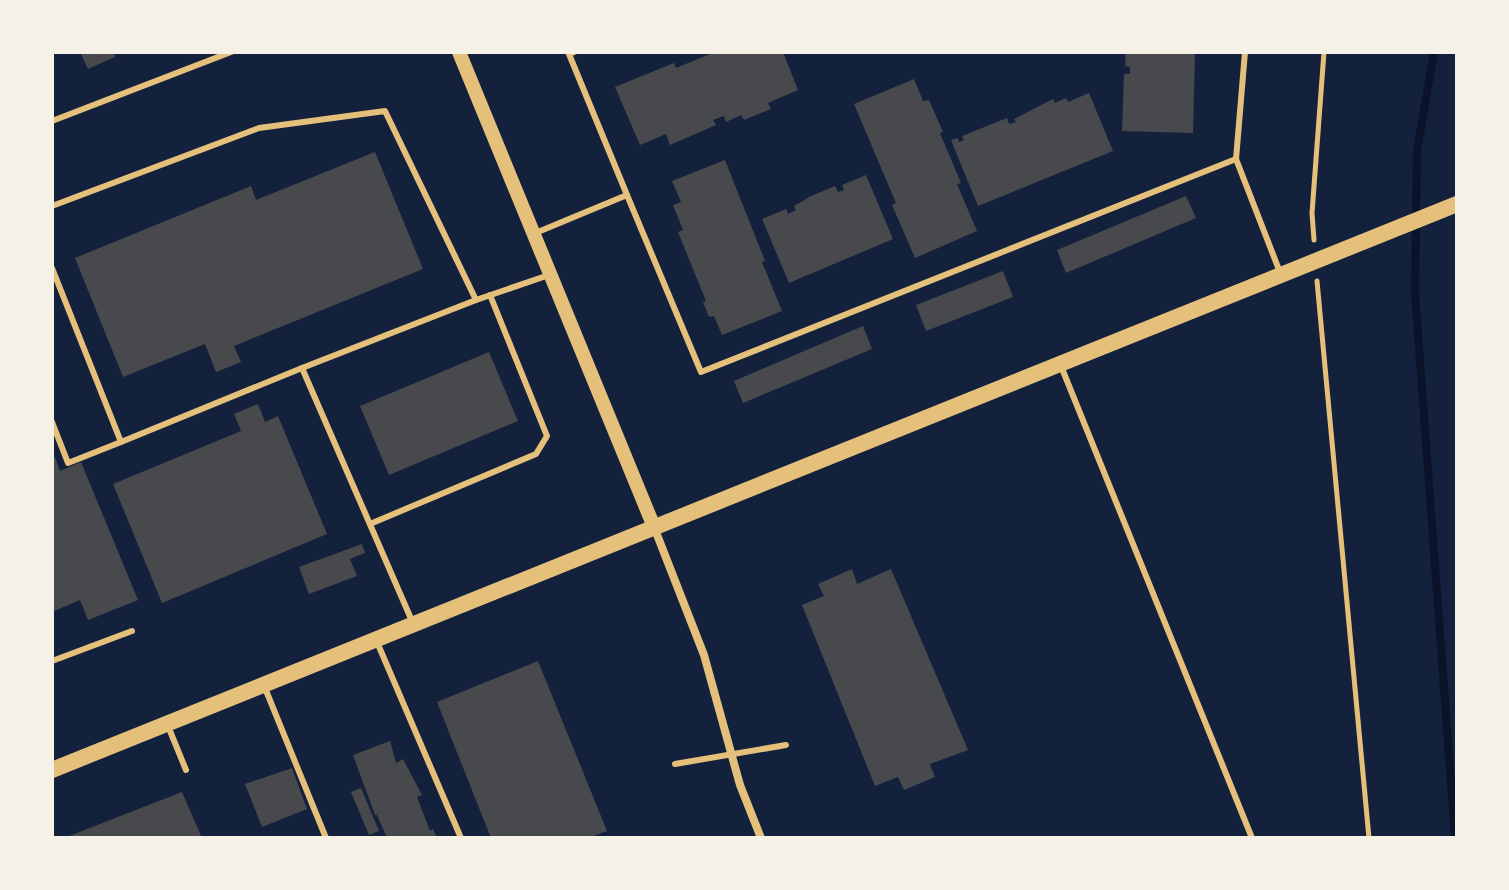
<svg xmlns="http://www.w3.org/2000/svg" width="1509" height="890" font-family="Merriweather,serif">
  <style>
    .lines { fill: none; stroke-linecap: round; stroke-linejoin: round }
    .stream { stroke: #0b132b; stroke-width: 8 }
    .building { fill: #48494c }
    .path { stroke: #e5c07b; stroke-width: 5 }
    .service { stroke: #e5c07b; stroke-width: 6 }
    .minor { stroke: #e5c07b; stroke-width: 8 }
    .tertiary { stroke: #e5c07b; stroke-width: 14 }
    .secondary { stroke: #e5c07b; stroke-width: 16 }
  </style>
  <rect width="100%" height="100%" fill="#14213d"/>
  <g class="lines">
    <polyline class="stream" points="1434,52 1417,151 1415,293 1455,838"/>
  </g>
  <g class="building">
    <polygon points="80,52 113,52 115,57 88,69"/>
    <polygon points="715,52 783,52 798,90 768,103 771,109 744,120 741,115 726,122 724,116 713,120 716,125 670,145 666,134 640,145 615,87 674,63 676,68"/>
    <polygon points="1126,52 1195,52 1193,133 1122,131 1124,74 1130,74 1130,67 1125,66"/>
    <polygon points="914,79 923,101 929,100 943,132 940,133 961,183 957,184 977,231 915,258 892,205 896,203 854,104"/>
    <polygon points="1089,93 1113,151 978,206 951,140 958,138 959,142 964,140 962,136 1007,118 1009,124 1016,122 1014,119 1053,99 1055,103 1066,98 1068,102"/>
    <polygon points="375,152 423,269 234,346 241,362 216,372 205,344 123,377 75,258 251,186 256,200"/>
    <polygon points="725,160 765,261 762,262 782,311 722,335 714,316 709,317 703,302 706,301 678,232 683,230 673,205 681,202 672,181"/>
    <polygon points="866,175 893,239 789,283 762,219 786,209 788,214 796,210 794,206 811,196 835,186 838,192 844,190 842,185"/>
    <polygon points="1186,196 1196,218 1066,273 1057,250"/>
    <polygon points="1003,271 1013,297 926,331 916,305"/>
    <polygon points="863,326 872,349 743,403 734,381"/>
    <polygon points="489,352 518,421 389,475 360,406"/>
    <polygon points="258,404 265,422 278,416 327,534 162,603 113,484 241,431 234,414"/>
    <polygon points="55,457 60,471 81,462 138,600 88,620 80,600 52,612 52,458"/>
    <polygon points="362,544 365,553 350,559 357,576 309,594 299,567"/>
    <polygon points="852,569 857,584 891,569 968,750 930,764 935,777 904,790 898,777 875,786 802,605 824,596 818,584"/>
    <polygon points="538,661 607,831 588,838 491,838 437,702"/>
    <polygon points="390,741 396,763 403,759 422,795 417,797 430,831 433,829 437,838 387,838 377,815 375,815 353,755"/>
    <polygon points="292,768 307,809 262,827 245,784"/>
    <polygon points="361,788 379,831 369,835 351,792"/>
    <polygon points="182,792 202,838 64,838"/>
  </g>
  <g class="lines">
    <g class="path">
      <polyline points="1314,240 1312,213 1324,52"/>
      <polyline points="1317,281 1369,838"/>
    </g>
    <g class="service">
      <polyline points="1245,52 1236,159 1281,275"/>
      <polyline points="52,121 231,52"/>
      <polyline points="627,195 701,372 1236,159"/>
      <polyline points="52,206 259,128 385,111 476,300"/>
      <polyline points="533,234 627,195 569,54 574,52"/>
      <polyline points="52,268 121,442 302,368"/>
      <polyline points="1061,366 1252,838"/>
      <polyline points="52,422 68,463 121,442"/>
      <polyline points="370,524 536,454 547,436 490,295"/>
      <polyline points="412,621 302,368 476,300 549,275"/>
      <polyline points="377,642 461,838"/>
      <polyline points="52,661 132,631"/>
      <polyline points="265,688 326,838"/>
      <polyline points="168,726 186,770"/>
      <polyline points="675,764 786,745"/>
    </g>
    <polyline class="minor" points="654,527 704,655 740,785 761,838"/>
    <polyline class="tertiary" points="459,52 654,527"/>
    <polyline class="secondary" points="52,770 1457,204"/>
  </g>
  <rect width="1509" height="890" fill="none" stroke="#f6f1e7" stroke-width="108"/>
</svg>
